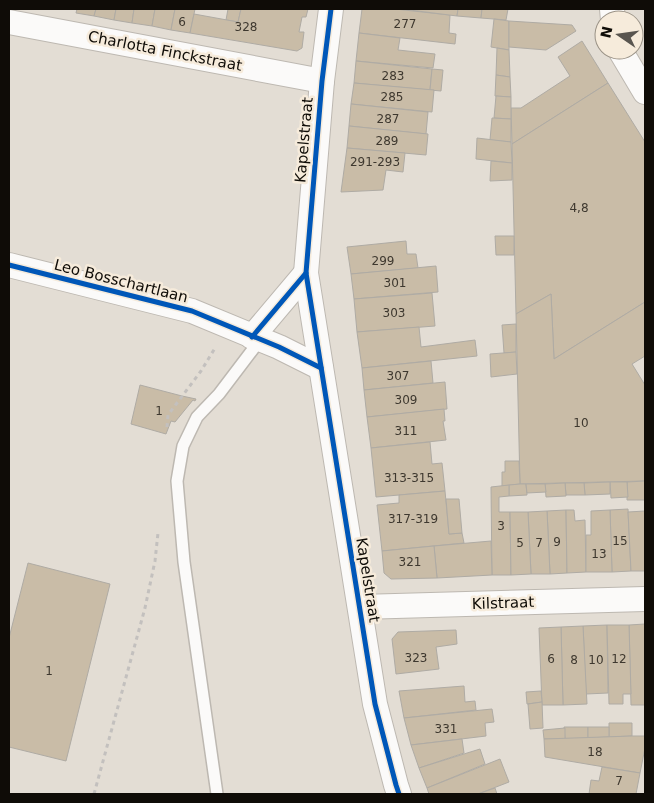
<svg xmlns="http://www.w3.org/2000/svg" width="654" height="803" font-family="'DejaVu Sans',sans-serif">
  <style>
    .building { fill: #c9bca7; stroke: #afaba4 }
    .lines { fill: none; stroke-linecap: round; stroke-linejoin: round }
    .lane-casing { stroke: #bdb8b1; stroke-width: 14 }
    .street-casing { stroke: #bdb8b1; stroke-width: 26 }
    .path { stroke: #c3c0be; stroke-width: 3; stroke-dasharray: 4 4; stroke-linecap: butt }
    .lane { stroke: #fbfaf9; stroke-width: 11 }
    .street { stroke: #fbfaf9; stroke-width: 24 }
    .cycleway-casing { stroke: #f6ebdb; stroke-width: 8 }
    .cycleway { stroke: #0057b8; stroke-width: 5 }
    .labels { text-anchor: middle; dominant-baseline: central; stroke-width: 5; stroke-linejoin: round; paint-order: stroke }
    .number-label { font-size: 12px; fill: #3e382f }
    .street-label { font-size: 15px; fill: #0f0c07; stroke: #f6ebdb }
  </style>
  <rect width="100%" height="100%" fill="#e3ddd4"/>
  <g class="building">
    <polygon points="77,9 96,9 94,16 76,13"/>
    <polygon points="96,9 116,9 114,20 94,16"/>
    <polygon points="116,9 134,9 132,23 114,20"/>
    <polygon points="134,9 155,9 152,26 132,23"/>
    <polygon points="155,9 175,9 171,30 152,26"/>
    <polygon points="175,9 195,9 190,33 171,30"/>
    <polygon points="228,9 241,9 238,22 226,20"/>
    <polygon points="241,9 308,9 306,17 302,17 299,32 304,32 302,48 297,51 190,33 194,14 238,22"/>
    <polygon points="362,9 395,9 450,15 449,33 456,34 455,44 359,33"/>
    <polygon points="402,9 458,9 457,16"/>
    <polygon points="458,9 482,9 481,18 457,16"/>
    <polygon points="482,9 508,9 506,20 481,18"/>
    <polygon points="494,19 509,21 509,50 491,47"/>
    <polygon points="509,21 572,25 576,31 546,50 509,47"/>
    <polygon points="359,33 400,38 398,50 435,54 433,68 356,61"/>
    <polygon points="582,41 608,83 512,144 511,108 521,108 570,76 558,57"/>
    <polygon points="497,48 509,50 510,77 496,75"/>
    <polygon points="356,61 432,69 430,90 354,83"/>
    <polygon points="432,69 443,70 441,91 430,90"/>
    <polygon points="496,75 510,77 511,97 495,96"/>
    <polygon points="354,83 434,90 432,112 351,104"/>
    <polygon points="608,83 645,142 645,302 554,359 551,294 516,314 512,144"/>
    <polygon points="496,96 511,97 511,119 494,118"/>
    <polygon points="351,104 428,112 426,134 349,126"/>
    <polygon points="492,118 511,119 511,142 490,140"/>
    <polygon points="349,126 428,134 426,155 347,148"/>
    <polygon points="477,138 511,142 512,163 476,159"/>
    <polygon points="347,148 405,153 403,172 386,170 383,190 341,192"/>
    <polygon points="491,161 512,163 512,180 490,181"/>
    <polygon points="495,236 514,236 514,255 496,255"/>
    <polygon points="406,241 407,254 416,254 418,268 351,274 347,247"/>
    <polygon points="436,266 438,292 354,299 351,274"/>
    <polygon points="432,293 435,326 357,332 354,299"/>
    <polygon points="551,294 554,359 645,302 645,356 632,364 645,385 645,481 520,484 516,314"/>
    <polygon points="516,324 516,352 504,353 502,325"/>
    <polygon points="419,327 421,347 475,340 477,356 362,368 357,332"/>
    <polygon points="516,352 517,374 491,377 490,354"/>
    <polygon points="431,361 433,383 364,390 362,368"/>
    <polygon points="445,382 447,409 367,417 364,390"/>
    <polygon points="140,385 182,396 196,399 195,401 193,400 175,422 171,421 166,434 131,424"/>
    <polygon points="444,409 445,421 443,421 446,440 371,448 367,417"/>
    <polygon points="430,442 432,464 442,463 445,491 376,497 371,448"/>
    <polygon points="505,461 519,461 520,484 502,486 502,472 505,472"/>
    <polygon points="645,481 645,500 627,500 627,482"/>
    <polygon points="610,482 627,482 628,497 611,498"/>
    <polygon points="610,482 610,494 585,495 584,483"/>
    <polygon points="565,483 584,483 585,495 566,495"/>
    <polygon points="565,483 566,496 546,497 545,484"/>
    <polygon points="520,484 526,484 527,495 509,496 509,485"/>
    <polygon points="526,484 545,484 546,492 527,493"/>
    <polygon points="509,485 509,496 499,497 499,512 510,512 511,575 492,575 491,487"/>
    <polygon points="445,491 449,534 462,533 464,543 382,551 377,505 399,503 399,495"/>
    <polygon points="446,499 459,499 462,533 449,534"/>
    <polygon points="628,509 631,571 612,572 610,510"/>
    <polygon points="566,510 567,573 550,574 547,511"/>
    <polygon points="566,510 574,510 575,521 585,520 586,572 567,573"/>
    <polygon points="610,510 612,572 586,572 586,535 591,535 591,511"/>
    <polygon points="547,511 550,574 531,574 528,512"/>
    <polygon points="645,511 645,571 631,571 628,512"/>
    <polygon points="510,512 528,512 531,574 511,575"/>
    <polygon points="491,541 492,575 437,578 434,546"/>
    <polygon points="434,546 437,578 391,579 384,573 382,551"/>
    <polygon points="28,563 110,584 66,761 9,747 9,638"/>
    <polygon points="645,624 645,705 631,705 629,625"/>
    <polygon points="607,625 608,693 586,694 583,626"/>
    <polygon points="607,625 629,625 631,694 623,694 623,704 609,704"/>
    <polygon points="583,626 587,704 563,705 561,627"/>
    <polygon points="561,627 563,705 542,705 539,628"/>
    <polygon points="456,630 457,644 436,647 439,669 396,674 392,639 398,632"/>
    <polygon points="464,686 465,702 475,701 476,710 404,718 399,691"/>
    <polygon points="541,691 542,702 527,704 526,692"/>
    <polygon points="542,702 543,728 530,729 528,704"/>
    <polygon points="492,709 494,722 485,723 486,736 411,745 404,718"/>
    <polygon points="609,723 632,723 632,736 609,737"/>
    <polygon points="564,727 588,727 588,738 565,739"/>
    <polygon points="588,727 609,727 609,737 588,738"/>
    <polygon points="565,728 565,739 544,739 543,730"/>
    <polygon points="632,736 645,736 645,748 640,773 545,757 544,739"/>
    <polygon points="462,739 464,753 419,768 411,745"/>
    <polygon points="480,749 485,764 427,788 419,768"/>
    <polygon points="500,759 509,782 478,794 429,794 427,788"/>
    <polygon points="602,767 640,773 636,794 589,794 591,780 599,781"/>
    <polygon points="495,788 497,794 478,794"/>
  </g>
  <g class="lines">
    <g class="lane-casing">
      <polyline id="lane" points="217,794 184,562 177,481 183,446 197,417 219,394 260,340"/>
    </g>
    <g class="street-casing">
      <g id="street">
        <polyline points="331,9 322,81 306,273 375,704 396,785 399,794"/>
        <polyline points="612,9 613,20"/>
        <polyline points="9,22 322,81"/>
        <polyline points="620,50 645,92"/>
        <polyline points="9,265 192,311 279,347 321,368"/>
        <polyline points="252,337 306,273"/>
        <polyline points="360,607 645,599"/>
      </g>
    </g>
    <g class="path">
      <polyline points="167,427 168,415 201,371 215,348"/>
      <polyline points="94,794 145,608 155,561 158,533"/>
    </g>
    <use href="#lane" class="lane"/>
    <use href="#street" class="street"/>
    <g class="cycleway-casing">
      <g id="cycleway">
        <polyline points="331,9 322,81 306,273 375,704 396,785 399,794"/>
        <polyline points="9,265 192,311 279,347 321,368"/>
        <polyline points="252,337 306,273"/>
      </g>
    </g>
    <use href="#cycleway" class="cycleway"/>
  </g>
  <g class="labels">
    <g class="number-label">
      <text x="182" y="22">6</text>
      <text x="405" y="24">277</text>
      <text x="246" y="27">328</text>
      <text x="393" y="76">283</text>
      <text x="392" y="97">285</text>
      <text x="388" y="119">287</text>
      <text x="387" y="141">289</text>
      <text x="375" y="162">291-293</text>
      <text x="579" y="208">4,8</text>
      <text x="383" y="261">299</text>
      <text x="395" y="283">301</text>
      <text x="394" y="313">303</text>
      <text x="398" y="376">307</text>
      <text x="406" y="400">309</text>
      <text x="159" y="411">1</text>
      <text x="581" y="423">10</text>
      <text x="406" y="431">311</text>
      <text x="409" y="478">313-315</text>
      <text x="413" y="519">317-319</text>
      <text x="501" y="526">3</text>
      <text x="620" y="541">15</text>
      <text x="557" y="542">9</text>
      <text x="520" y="543">5</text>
      <text x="539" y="543">7</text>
      <text x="599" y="554">13</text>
      <text x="410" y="562">321</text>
      <text x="416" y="658">323</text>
      <text x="551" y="659">6</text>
      <text x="619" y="659">12</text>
      <text x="574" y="660">8</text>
      <text x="596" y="660">10</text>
      <text x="49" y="671">1</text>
      <text x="446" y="729">331</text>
      <text x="595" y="752">18</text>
      <text x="619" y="781">7</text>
    </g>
    <g class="street-label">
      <text transform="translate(165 51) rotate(11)">Charlotta Finckstraat</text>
      <text transform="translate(304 140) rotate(-85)">Kapelstraat</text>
      <text transform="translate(121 281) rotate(14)">Leo Bosschartlaan</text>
      <text transform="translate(368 580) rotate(81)">Kapelstraat</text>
      <text transform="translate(503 603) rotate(-2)">Kilstraat</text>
    </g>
  </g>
  <rect width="654" height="803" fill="none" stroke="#0f0c07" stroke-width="20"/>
  <g transform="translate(619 35) rotate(283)"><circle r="24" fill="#f6ebdb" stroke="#9a9286"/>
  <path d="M0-4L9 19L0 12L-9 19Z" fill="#59554f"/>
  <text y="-8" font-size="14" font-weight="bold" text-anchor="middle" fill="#0f0c07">N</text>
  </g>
</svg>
